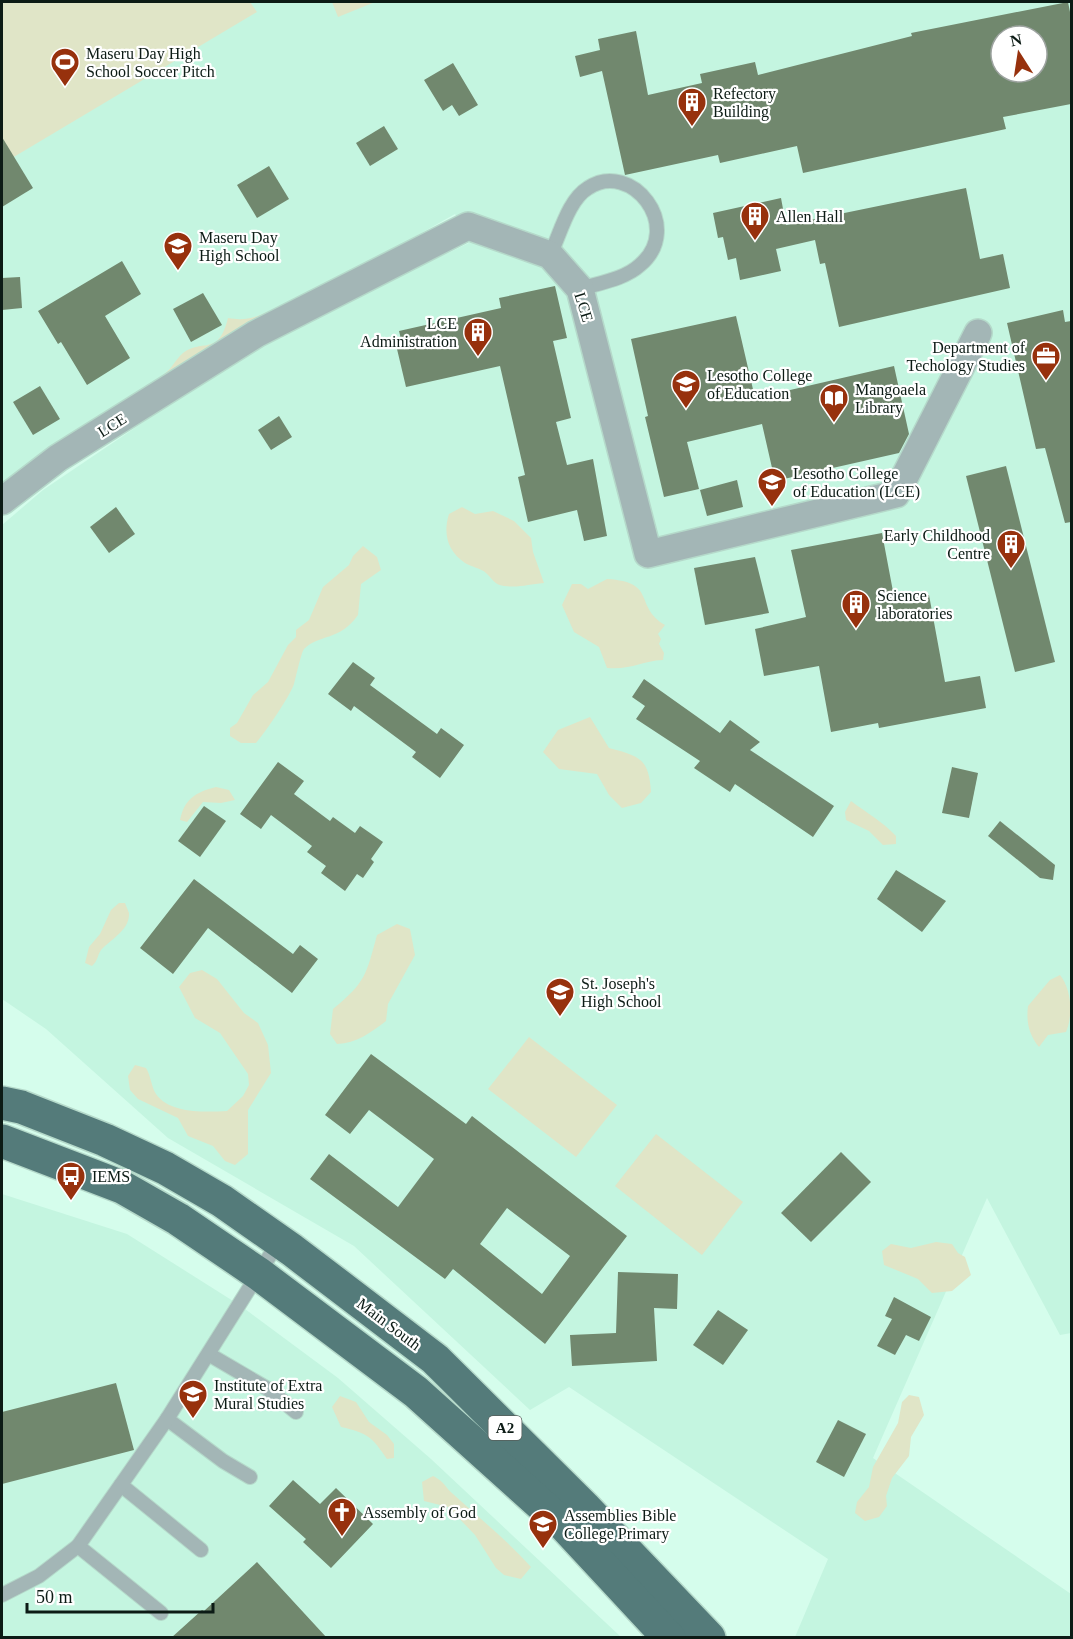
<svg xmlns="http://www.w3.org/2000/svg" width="1073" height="1639" font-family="Georgia,serif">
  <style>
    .built { fill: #c4f5e0; fill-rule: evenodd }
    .green { fill: #e0e5c7 }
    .building { fill: #71886e; fill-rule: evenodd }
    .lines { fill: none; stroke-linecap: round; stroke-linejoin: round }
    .service-casing { stroke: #b5d9ca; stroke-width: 16 }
    .minor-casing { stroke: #b5d9ca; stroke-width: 30 }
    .trunk-casing { stroke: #b5d9ca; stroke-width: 36 }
    .service { stroke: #a3b6b6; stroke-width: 14 }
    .minor { stroke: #a3b6b6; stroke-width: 27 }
    .trunk { stroke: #547b7a; stroke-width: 33 }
    .labels { text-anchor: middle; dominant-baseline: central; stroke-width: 4.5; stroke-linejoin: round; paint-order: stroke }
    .shield { fill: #fff; stroke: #555f5b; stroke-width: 1.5 }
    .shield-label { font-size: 15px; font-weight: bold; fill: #0c1b15 }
    .poi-label { font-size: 16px; fill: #0c1b15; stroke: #fff; text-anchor: start }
    .street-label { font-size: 16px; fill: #0c1b15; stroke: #fff }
  </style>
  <rect width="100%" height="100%" fill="#d5fdec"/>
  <g class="built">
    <path d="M 2,2 L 1071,2 L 1071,1333 L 1060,1335 L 987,1198 L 873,1458 L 1071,1594 L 1071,1637 L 795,1637 L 828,1559 L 569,1387 L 530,1410 L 354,1246 L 168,1138 L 46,1029 L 2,999 L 2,525 L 43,490 L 259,344 L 473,241 L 455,214 L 252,329 L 2,487 ZM 1001,36 L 1037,36 L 1037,72 L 1001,72 Z"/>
    <polygon points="2,1194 127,1234 241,1306 338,1378 431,1459 621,1637 2,1638"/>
  </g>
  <g class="green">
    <polygon points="2,2 250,2 257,12 2,164"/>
    <polygon points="332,2 375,2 338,17"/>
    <path d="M 269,311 L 284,311 L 160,385 L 160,377 C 171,371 174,361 183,353 C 204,338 218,357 228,318 C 244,321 255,318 269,311 Z"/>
    <path d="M 462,507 L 475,514 L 493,511 L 514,521 L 531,538 L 533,552 L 544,583 C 529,584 520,588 504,586 C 494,585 492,578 486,573 C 481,568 471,567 465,563 C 447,551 443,533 449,514 Z"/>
    <path d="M 363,546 L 377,557 L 381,570 L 361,584 L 358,615 C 340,641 319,634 304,649 C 301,653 296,677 294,684 C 290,696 265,733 256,743 L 241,743 L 230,736 L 230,728 L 237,723 L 253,695 L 268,682 L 288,645 L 296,637 L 296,630 L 309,620 L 323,587 L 349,565 L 353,556 Z"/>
    <path d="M 607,579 C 658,582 633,606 665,625 L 658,634 L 661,639 L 659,644 L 664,653 L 663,660 C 641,661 632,670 607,668 L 599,647 L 574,632 L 562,605 L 572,584 L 581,584 L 588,589 Z"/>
    <path d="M 590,717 L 609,748 C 640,756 649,759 651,792 L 641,803 L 622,808 L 609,795 L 597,774 L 559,769 L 543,752 L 558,730 Z"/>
    <path d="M 216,787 L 229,790 L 235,800 L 221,803 L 203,802 L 187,822 L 180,820 C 184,799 196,792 216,787 Z"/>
    <path d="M 851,801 C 867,813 883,822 896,836 L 896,844 L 883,845 L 869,831 L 846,820 L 845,812 Z"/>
    <path d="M 119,903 L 125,903 L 129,913 C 130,930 111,939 101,950 C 97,956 98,961 92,966 L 85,963 L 89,947 L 100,934 L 111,910 Z"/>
    <path d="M 397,924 L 410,929 L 415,955 L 388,1004 L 386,1021 C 370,1033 357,1043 337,1044 L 330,1034 L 333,1009 C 366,982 366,975 377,935 Z"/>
    <path d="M 202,970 L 217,979 L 244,1013 L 258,1023 L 268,1045 L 271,1073 L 248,1110 L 248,1154 L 235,1165 L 225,1161 L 213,1146 L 188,1136 L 178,1118 L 138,1099 L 130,1090 L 128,1076 L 135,1065 L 146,1068 C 151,1076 151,1086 156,1094 C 170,1114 205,1112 227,1111 L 243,1096 L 249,1085 L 248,1074 L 220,1033 L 195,1018 L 179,987 L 190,973 Z"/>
    <path d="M 1060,975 C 1072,990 1073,1016 1066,1032 L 1048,1035 L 1039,1047 C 1029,1035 1026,1022 1028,1006 L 1050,980 Z"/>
    <polygon points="529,1037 617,1105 576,1157 488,1089"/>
    <polygon points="656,1134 743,1202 702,1255 615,1186"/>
    <polygon points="936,1242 952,1244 958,1253 965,1257 971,1275 952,1291 932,1293 918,1279 884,1265 882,1251 891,1244 911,1248"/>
    <polygon points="909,1395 919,1397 924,1415 911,1437 909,1456 892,1478 886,1496 887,1506 879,1517 865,1521 855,1513 857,1502 869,1487 873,1467 898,1423 902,1402"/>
    <path d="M 340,1396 L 356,1402 L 369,1422 L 387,1435 L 394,1444 L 394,1458 L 387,1459 C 372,1437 368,1433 341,1427 L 332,1407 Z"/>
    <path d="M 433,1476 C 445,1482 444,1486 453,1494 C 479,1518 507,1540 531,1567 L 521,1579 L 504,1575 L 496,1568 L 475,1535 L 448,1507 L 424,1501 L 422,1482 Z"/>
  </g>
  <g class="building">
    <path d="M 1068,2 L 1071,17 L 1071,104 L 1003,117 L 1006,129 L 803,173 L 797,146 L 720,163 L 718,155 L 625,175 L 602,71 L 580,77 L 575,56 L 600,50 L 598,39 L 636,31 L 648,95 L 702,83 L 700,74 L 755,62 L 758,75 L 912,36 L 911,33 ZM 1001,36 L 1037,36 L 1037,72 L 1001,72 Z"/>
    <polygon points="453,63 478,105 459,116 452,105 443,111 424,80"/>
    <polygon points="384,126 398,149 370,166 356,143"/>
    <polygon points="2,137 33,188 2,207"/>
    <polygon points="269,166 289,199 257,218 237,185"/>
    <polygon points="966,188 980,259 1003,254 1010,288 839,327 825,263 820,264 815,240 776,249 781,271 740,280 736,258 728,260 723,237 718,238 713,213 781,198 786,225"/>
    <polygon points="122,261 141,294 105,316 130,358 87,385 61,342 58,344 38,311"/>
    <polygon points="20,277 22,308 2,310 2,278"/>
    <polygon points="555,286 567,338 553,341 571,418 556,422 567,465 593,459 607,536 584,541 577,510 528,522 518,477 525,475 500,366 406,387 397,349 403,347 399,331 501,308 499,298"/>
    <polygon points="203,293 222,325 191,342 173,309"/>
    <polygon points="1063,310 1065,322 1071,321 1071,522 1065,523 1045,448 1036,449 1007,323"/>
    <polygon points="736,316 755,398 894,366 909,434 899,453 775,481 762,424 687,442 699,489 664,497 645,417 648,416 631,339"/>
    <polygon points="40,386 60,419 33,435 13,402"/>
    <polygon points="279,416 292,437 271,450 258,430"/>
    <polygon points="1006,466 1055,662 1015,672 966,476"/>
    <polygon points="737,480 743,507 707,516 700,490"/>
    <polygon points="116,507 135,534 109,553 90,527"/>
    <polygon points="882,533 895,602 929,595 945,682 980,676 986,708 879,728 878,723 831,732 819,666 764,676 755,629 806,617 791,550"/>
    <polygon points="755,557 769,613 705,625 694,568"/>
    <polygon points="353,662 375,678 370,685 437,734 441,728 464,745 440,778 412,757 416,752 354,706 351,711 328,694"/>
    <polygon points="644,679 720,733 730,720 760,742 750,750 834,806 813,837 735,784 730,792 694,768 700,761 636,719 645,706 632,697"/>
    <polygon points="278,762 304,781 294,794 330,821 333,817 355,833 360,826 383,842 371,859 374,862 363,878 357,874 345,891 321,873 326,866 307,852 312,846 271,815 261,829 240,814"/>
    <polygon points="952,767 978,773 969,818 942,813"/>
    <polygon points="204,806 226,821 200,857 178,841"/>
    <polygon points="1000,821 1055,865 1053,880 1040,878 988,836"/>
    <polygon points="896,870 946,901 922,932 877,899"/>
    <polygon points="194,879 293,954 300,945 318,959 292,993 208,928 173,974 140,948"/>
    <path d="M 371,1054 L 466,1124 L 472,1116 L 627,1236 L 545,1344 L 453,1269 L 445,1279 L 310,1179 L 329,1154 L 398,1207 L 434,1159 L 369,1110 L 350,1134 L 325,1115 ZM 507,1208 L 570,1256 L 542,1294 L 480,1244 Z"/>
    <polygon points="841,1152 871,1182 811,1242 781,1213"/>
    <polygon points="618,1272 678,1274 677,1309 654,1308 657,1361 572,1366 570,1335 616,1333"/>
    <polygon points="894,1297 931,1317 919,1341 906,1335 895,1355 877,1346 892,1319 885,1316"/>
    <polygon points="718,1310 748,1330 723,1365 693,1345"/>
    <polygon points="116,1383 134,1450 2,1484 2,1412"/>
    <polygon points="838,1420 866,1434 844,1477 816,1462"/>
    <polygon points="293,1480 320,1504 336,1488 373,1524 331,1568 303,1542 306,1539 269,1506"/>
    <polygon points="257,1562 327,1638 171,1638 202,1610 204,1611"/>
  </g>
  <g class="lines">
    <g class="service-casing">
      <g id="service">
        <path d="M 550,255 C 560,235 568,200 588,188 C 631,159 685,227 640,265 C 625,279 599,283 580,289"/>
        <polyline points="210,1355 268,1389 296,1412"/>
        <polyline points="167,1419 223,1461 250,1477"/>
        <polyline points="121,1485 201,1550"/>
        <polyline points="78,1546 161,1613"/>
        <polyline points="2,1595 39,1576 78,1546 167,1419 279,1241"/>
      </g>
    </g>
    <g class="minor-casing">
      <polyline id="minor" points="2,501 58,458 256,334 468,226 550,255 580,289 648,554 896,494 978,333"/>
    </g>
    <g class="trunk-casing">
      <g id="trunk">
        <polyline points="2,1103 21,1107 105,1140 165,1168 222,1201 292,1250 435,1359 584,1507 709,1638"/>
        <polyline points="2,1141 122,1187 178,1219 259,1274 416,1392 565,1526 669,1638"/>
      </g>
    </g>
    <use href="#service" class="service"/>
    <use href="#minor" class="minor"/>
    <use href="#trunk" class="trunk"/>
  </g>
  <defs>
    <g id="stadium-pin" transform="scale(1.5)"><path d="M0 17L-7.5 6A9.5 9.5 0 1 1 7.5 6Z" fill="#97310d" stroke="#fff"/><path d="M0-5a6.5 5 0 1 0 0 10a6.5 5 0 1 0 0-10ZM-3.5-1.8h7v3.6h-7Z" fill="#fff"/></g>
    <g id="building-pin" transform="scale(1.5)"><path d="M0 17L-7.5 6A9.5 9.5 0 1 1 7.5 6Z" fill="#97310d" stroke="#fff"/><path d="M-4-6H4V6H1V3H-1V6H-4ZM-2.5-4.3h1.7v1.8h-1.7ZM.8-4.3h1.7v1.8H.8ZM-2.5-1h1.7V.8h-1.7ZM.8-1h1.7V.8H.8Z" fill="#fff"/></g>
    <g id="school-pin" transform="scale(1.5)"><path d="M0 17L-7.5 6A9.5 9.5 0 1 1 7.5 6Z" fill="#97310d" stroke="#fff"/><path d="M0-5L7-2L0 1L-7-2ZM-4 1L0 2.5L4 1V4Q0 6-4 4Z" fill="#fff"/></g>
    <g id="office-pin" transform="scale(1.5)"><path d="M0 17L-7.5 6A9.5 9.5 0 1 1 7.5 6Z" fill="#97310d" stroke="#fff"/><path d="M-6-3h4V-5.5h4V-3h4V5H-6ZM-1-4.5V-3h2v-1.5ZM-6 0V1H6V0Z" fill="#fff"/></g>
    <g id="university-pin" transform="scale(1.5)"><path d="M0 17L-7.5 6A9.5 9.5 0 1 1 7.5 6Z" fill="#97310d" stroke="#fff"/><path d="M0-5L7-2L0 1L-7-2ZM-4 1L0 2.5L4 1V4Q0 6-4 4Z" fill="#fff"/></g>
    <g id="library-pin" transform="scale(1.5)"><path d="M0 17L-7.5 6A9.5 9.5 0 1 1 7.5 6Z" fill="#97310d" stroke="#fff"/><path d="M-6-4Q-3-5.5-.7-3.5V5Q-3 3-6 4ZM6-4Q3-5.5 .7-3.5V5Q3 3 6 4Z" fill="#fff"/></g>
    <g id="bus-pin" transform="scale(1.5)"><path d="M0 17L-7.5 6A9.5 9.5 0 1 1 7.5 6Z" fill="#97310d" stroke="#fff"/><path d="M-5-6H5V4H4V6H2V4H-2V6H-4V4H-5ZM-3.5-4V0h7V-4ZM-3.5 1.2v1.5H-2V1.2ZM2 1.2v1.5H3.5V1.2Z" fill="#fff"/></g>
    <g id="church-pin" transform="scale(1.5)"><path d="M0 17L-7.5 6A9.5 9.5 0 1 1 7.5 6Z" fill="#97310d" stroke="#fff"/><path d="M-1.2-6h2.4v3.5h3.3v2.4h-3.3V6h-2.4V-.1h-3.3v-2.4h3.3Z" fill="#fff"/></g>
  </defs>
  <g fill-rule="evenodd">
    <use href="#stadium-pin" x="65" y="62"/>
    <use href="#building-pin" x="692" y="102"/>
    <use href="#building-pin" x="755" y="216"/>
    <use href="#school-pin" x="178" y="246"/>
    <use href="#building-pin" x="478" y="332"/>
    <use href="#office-pin" x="1046" y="356"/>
    <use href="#university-pin" x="686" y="384"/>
    <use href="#library-pin" x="834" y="398"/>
    <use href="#university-pin" x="772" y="482"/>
    <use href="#building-pin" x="1011" y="544"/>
    <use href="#building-pin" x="856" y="604"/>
    <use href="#school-pin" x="560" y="992"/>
    <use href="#bus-pin" x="71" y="1176"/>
    <use href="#university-pin" x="193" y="1394"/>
    <use href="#church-pin" x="342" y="1512"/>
    <use href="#school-pin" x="543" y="1524"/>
  </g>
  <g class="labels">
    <rect class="shield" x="488.5" y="1416" width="33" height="24" rx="4.5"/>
    <g class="shield-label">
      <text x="505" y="1428">A2</text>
    </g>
    <g class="poi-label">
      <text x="86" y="53">Maseru Day High<tspan x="86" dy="18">School Soccer Pitch</tspan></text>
      <text x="713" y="93">Refectory<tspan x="713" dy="18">Building</tspan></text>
      <text x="776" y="216">Allen Hall</text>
      <text x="199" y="237">Maseru Day<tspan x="199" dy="18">High School</tspan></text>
      <text x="457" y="323" text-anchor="end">LCE<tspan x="457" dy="18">Administration</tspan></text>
      <text x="1025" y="347" text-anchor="end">Department of<tspan x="1025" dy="18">Techology Studies</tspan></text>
      <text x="707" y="375">Lesotho College<tspan x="707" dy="18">of Education</tspan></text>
      <text x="855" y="389">Mangoaela<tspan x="855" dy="18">Library</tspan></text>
      <text x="793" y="473">Lesotho College<tspan x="793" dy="18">of Education (LCE)</tspan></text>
      <text x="990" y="535" text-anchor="end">Early Childhood<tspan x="990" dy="18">Centre</tspan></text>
      <text x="877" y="595">Science<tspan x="877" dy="18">laboratories</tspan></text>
      <text x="581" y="983">St. Joseph's<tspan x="581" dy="18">High School</tspan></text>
      <text x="92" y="1176">IEMS</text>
      <text x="214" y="1385">Institute of Extra<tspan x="214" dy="18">Mural Studies</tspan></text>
      <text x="363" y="1512">Assembly of God</text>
      <text x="564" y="1515">Assemblies Bible<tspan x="564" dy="18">College Primary</tspan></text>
    </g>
    <g class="street-label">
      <text transform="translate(584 307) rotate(73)">LCE</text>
      <text transform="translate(112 425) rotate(-32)">LCE</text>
      <text transform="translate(389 1324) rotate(37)">Main South</text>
    </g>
  </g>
  <rect width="1073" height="1639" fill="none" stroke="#0c1b15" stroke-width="6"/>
  <g transform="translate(1019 54) rotate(348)"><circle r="28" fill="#ffffff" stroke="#9ea4a1" stroke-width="1.5"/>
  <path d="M0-4.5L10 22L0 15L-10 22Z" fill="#97310d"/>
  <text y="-9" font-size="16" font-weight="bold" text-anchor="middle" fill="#0c1b15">N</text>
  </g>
  <path d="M27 1603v9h186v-9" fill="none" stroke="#0c1b15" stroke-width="3"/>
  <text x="36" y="1603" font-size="18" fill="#0c1b15" stroke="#ffffff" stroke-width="4.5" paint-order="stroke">50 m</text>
</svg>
